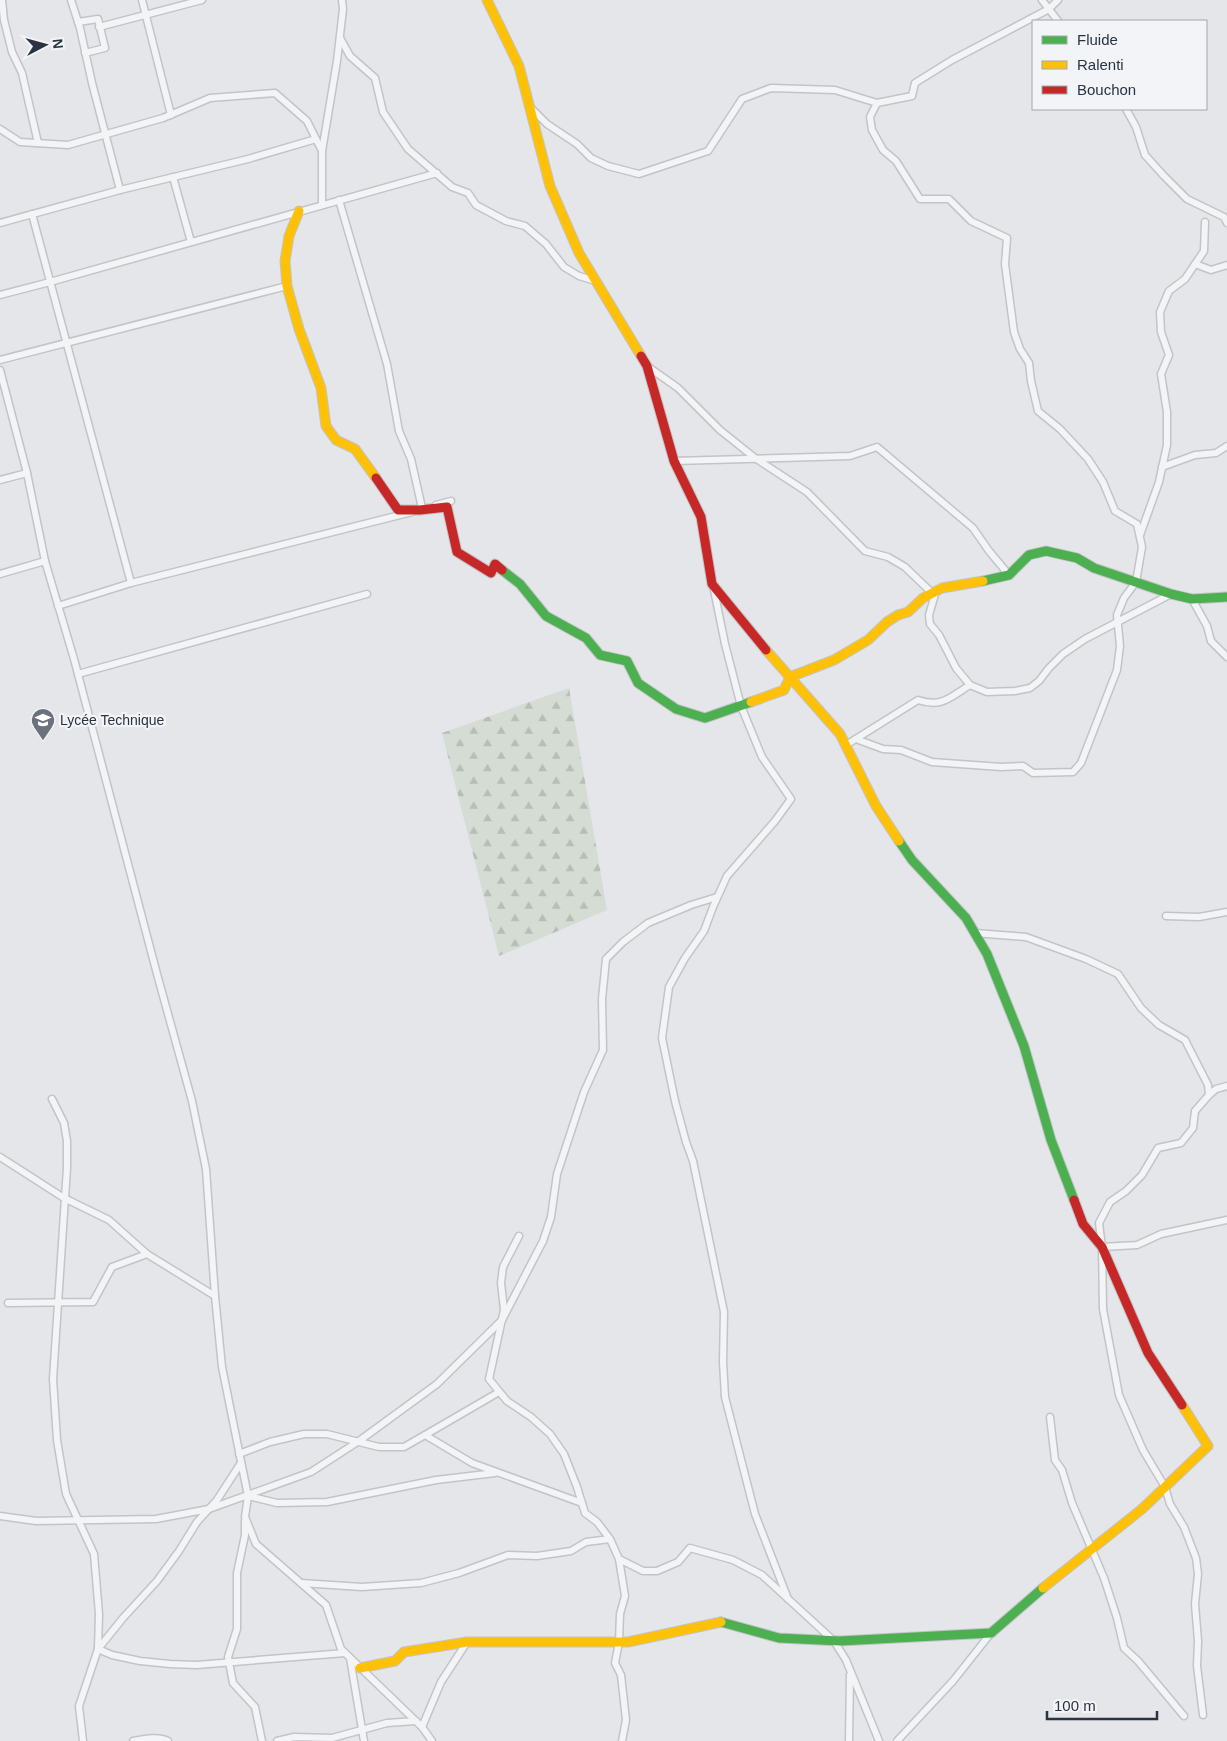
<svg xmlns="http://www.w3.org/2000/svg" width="1227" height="1741" font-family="Arial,sans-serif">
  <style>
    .forest { fill: url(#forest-firs) }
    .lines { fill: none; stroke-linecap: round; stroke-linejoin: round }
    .street-casing { stroke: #c2c4c7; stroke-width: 9 }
    .fast-casing { stroke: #c2c4c7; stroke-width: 11 }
    .slow-casing { stroke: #c2c4c7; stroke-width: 11 }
    .jam-casing { stroke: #c2c4c7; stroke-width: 11 }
    .street { stroke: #f3f4f6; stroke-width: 6 }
    .fast { stroke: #4caf50; stroke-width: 9 }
    .slow { stroke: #ffc107; stroke-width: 9 }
    .jam { stroke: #c62828; stroke-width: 9 }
    .labels { text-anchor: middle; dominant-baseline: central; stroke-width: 4.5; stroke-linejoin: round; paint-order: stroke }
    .poi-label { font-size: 14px; fill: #2a3343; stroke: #f2f4f8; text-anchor: start }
  </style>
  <defs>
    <pattern id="forest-firs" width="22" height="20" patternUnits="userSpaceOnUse" patternTransform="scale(1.25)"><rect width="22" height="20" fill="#d5dcd4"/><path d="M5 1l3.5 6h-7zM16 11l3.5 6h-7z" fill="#b7bdb7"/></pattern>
  </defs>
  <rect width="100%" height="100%" fill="#e4e6e9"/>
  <polygon class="forest" points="569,688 607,910 499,956 442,733"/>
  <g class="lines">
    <g class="street-casing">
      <g id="street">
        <polyline points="2,0 4,20 12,52 22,73 38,143"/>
        <polyline points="142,0 171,115"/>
        <polyline points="1042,0 1058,21"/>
        <polyline points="78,22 98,19 105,48 85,53"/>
        <polyline points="99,27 202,0"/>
        <polyline points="340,38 350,56 375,78 383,112 408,149 452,187 468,193 476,205 506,221 525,226 546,244 564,267 579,276 596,281"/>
        <polyline points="530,107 547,124 577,144 591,158 608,166 639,174 708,151 742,99 771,88 835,90 877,103 912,96 915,83 952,60 1049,9 1058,0"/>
        <polyline points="1126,109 1136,127 1145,155 1164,176 1187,199 1224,217 1227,223"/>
        <polyline points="0,129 20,142 68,145 163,118 210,98 275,93 307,121 322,151"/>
        <polyline points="173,177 191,242"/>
        <polyline points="120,190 248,159 316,139"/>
        <polyline points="339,200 387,364 399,431 411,459 422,508"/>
        <polyline points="322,205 322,151 337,61 343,9 342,0"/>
        <polyline points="32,214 131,583"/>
        <polyline points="0,223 120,190 92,83 80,28 71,0"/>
        <polyline points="1195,264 1211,270 1227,265"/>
        <polyline points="0,295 50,282 437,173"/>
        <polyline points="0,360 287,286"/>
        <polyline points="647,366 678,388 720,430 755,458 807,492 865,551 888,557 905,567 932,593"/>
        <polyline points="0,370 27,473 45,561"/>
        <polyline points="674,461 850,456 877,447 973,528 989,551 1009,575"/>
        <polyline points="1162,467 1195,455 1216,453 1227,446"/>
        <polyline points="0,480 27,473"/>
        <polyline points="436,505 451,501"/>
        <polyline points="1140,535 1159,482 1167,445 1167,412 1161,374 1169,355 1161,332 1160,312 1169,291 1185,279 1204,251 1205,222"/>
        <polyline points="0,574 45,561 74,659 157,974 192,1101 206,1169 215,1296 222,1367 248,1496 245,1517 256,1544 326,1605 341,1649 422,1727 432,1741"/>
        <polyline points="713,585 725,644 741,706 762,757 791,799 775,821 727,876 713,907 704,931 685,958 669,987 662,1038 675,1101 686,1142 693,1161 724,1312 723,1362 725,1397 755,1514 788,1599"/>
        <polyline points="936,591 929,615 930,624 939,635 956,668 970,685 987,692 1015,691 1030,688 1039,681 1049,668 1063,654 1085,639 1171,594"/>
        <polyline points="1192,599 1207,626 1211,641 1227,657"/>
        <polyline points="58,606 131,583 412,512"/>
        <polyline points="78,674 367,594"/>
        <polyline points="856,739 883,749 901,750 932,762 1001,767 1023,766 1033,773 1073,772 1081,763 1117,670 1120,646 1117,615 1124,598 1136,582 1142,547 1137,524 1115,511 1103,482 1088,459 1060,429 1038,411 1031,381 1029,363 1020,349 1014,332 1005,264 1007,238 971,221 949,199 920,199 896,161 883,150 872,130 870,117 877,103"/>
        <path d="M 846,745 L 918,700 C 942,708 950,697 970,685"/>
        <polyline points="1166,916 1199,917 1227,912"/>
        <polyline points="975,933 1026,937 1086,959 1118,974 1141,1008 1159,1025 1185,1040 1208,1085 1209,1095"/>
        <polyline points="52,1099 64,1123 67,1141 67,1168 53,1379 57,1440 66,1494 94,1554 99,1614 98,1649 79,1706 83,1741"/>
        <polyline points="0,1157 64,1198 109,1220 147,1254 215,1296"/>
        <polyline points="519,1236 503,1267 501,1283 504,1310 489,1379 507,1401 531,1417 550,1434 564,1454 577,1487 585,1513 597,1522 610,1539 619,1559 625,1596 620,1614 619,1642 615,1663 621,1675 626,1720 622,1741"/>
        <polyline points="1102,1247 1137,1245 1161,1234 1227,1220"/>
        <polyline points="8,1303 93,1302 112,1267 147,1254"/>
        <polyline points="1050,1417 1055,1460 1062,1470 1072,1503 1104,1578 1117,1618 1124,1648 1138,1661 1184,1716"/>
        <polyline points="425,1435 499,1392"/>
        <polyline points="239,1454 270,1442 304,1434 327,1434 379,1447 404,1447 425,1435 472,1463 582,1503"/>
        <polyline points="241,1463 217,1500 197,1522 179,1551 157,1581 123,1618 98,1649 112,1655 140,1661 170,1664 196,1665 345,1653"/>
        <polyline points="248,1496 277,1503 327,1502 436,1480 495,1473"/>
        <polyline points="0,1516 36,1521 156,1519 209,1509 311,1472 359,1441 437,1384 502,1320 543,1241 551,1217 557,1174 584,1092 603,1050 602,999 606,959 623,942 648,923 691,905 717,897"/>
        <polyline points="245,1521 245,1535 237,1573 237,1629 228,1657 233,1683 255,1707 262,1741"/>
        <polyline points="619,1559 643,1571 657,1571 678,1562 690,1548 733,1560 762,1575 834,1641 846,1660 879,1741"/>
        <polyline points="301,1583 362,1587 421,1583 459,1573 508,1555 537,1556 571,1551 586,1542 610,1539"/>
        <polyline points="350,1658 364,1741"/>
        <polyline points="1203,1715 1197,1666 1198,1641 1195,1604 1198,1574 1196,1558 1184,1527 1170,1504 1165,1487 1143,1450 1119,1395 1103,1309 1102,1247 1099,1223 1110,1202 1126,1191 1142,1175 1158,1148 1181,1143 1193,1128 1195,1111 1209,1095 1216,1089 1227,1086"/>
        <polyline points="422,1727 441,1682 467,1642"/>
        <path d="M 133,1741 C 144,1739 158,1736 168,1741"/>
        <polyline points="277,1741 294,1737 332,1738 387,1723 416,1721"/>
        <polyline points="849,1741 850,1675"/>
        <polyline points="897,1741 953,1681 991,1633"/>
      </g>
    </g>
    <g class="fast-casing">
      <g id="fast">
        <polyline points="502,570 520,584 546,616 586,638 600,655 627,661 638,683 676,709 705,718 751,702"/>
        <polyline points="983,581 1009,575 1029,555 1046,551 1077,558 1094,568 1171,594 1192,599 1227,597"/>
        <polyline points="899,841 912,860 966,918 987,954 1024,1046 1051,1140 1074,1200"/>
        <polyline points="721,1622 779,1638 840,1641 991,1633 1043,1588"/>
      </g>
    </g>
    <g class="slow-casing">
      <g id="slow">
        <polyline points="487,0 519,66 550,186 579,253 641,356"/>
        <polyline points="299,211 289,236 285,261 287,286 299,329 321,388 326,426 336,440 355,449 376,478"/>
        <polyline points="766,650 840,734 876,806 899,841"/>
        <polyline points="751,702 784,690 790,677 834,660 868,640 887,622 898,615 908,612 923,598 942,588 983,581"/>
        <polyline points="1043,1588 1142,1509 1208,1446 1182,1405"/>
        <polyline points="360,1668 395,1661 404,1652 467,1642 628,1642 721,1622"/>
      </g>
    </g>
    <g class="jam-casing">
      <g id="jam">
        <polyline points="641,356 647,366 674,461 701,517 712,584 766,650"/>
        <polyline points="376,478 398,510 420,510 447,507 457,552 491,573 495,564 502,570"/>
        <polyline points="1074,1200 1083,1224 1102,1247 1148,1353 1182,1405"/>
      </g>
    </g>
    <use href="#street" class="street"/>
    <use href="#fast" class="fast"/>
    <use href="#slow" class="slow"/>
    <use href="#jam" class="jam"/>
  </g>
  <defs>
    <g id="school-pin" transform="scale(1.25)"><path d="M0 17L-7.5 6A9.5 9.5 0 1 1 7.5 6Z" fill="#6b727d" stroke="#f2f4f8"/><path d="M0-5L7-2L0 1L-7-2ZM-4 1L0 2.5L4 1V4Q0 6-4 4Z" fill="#fff"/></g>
  </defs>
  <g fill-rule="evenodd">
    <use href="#school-pin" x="43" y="720"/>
  </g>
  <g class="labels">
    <g class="poi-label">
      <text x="60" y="720">Lycée Technique</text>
    </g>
  </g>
  <rect x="1032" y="20" width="175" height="90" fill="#f2f4f8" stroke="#a2a7b0"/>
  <rect x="1042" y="36" width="25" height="8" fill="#4caf50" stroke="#a2a7b0"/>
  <text x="1077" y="45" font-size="15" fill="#2a3343">Fluide</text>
  <rect x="1042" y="61" width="25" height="8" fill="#ffc107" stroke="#a2a7b0"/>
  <text x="1077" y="70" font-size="15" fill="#2a3343">Ralenti</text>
  <rect x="1042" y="86" width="25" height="8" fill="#c62828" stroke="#a2a7b0"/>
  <text x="1077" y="95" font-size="15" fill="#2a3343">Bouchon</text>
  <g transform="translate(45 45) rotate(84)" stroke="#f2f4f8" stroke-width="4" paint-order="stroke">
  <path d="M0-4L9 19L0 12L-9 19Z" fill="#2a3343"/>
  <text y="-8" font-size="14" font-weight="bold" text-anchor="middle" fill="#2a3343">N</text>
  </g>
  <path d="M1047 1711v8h110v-8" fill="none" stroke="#2a3343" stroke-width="2.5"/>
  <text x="1054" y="1711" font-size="15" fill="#2a3343" stroke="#f2f4f8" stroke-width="4" paint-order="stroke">100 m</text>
</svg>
